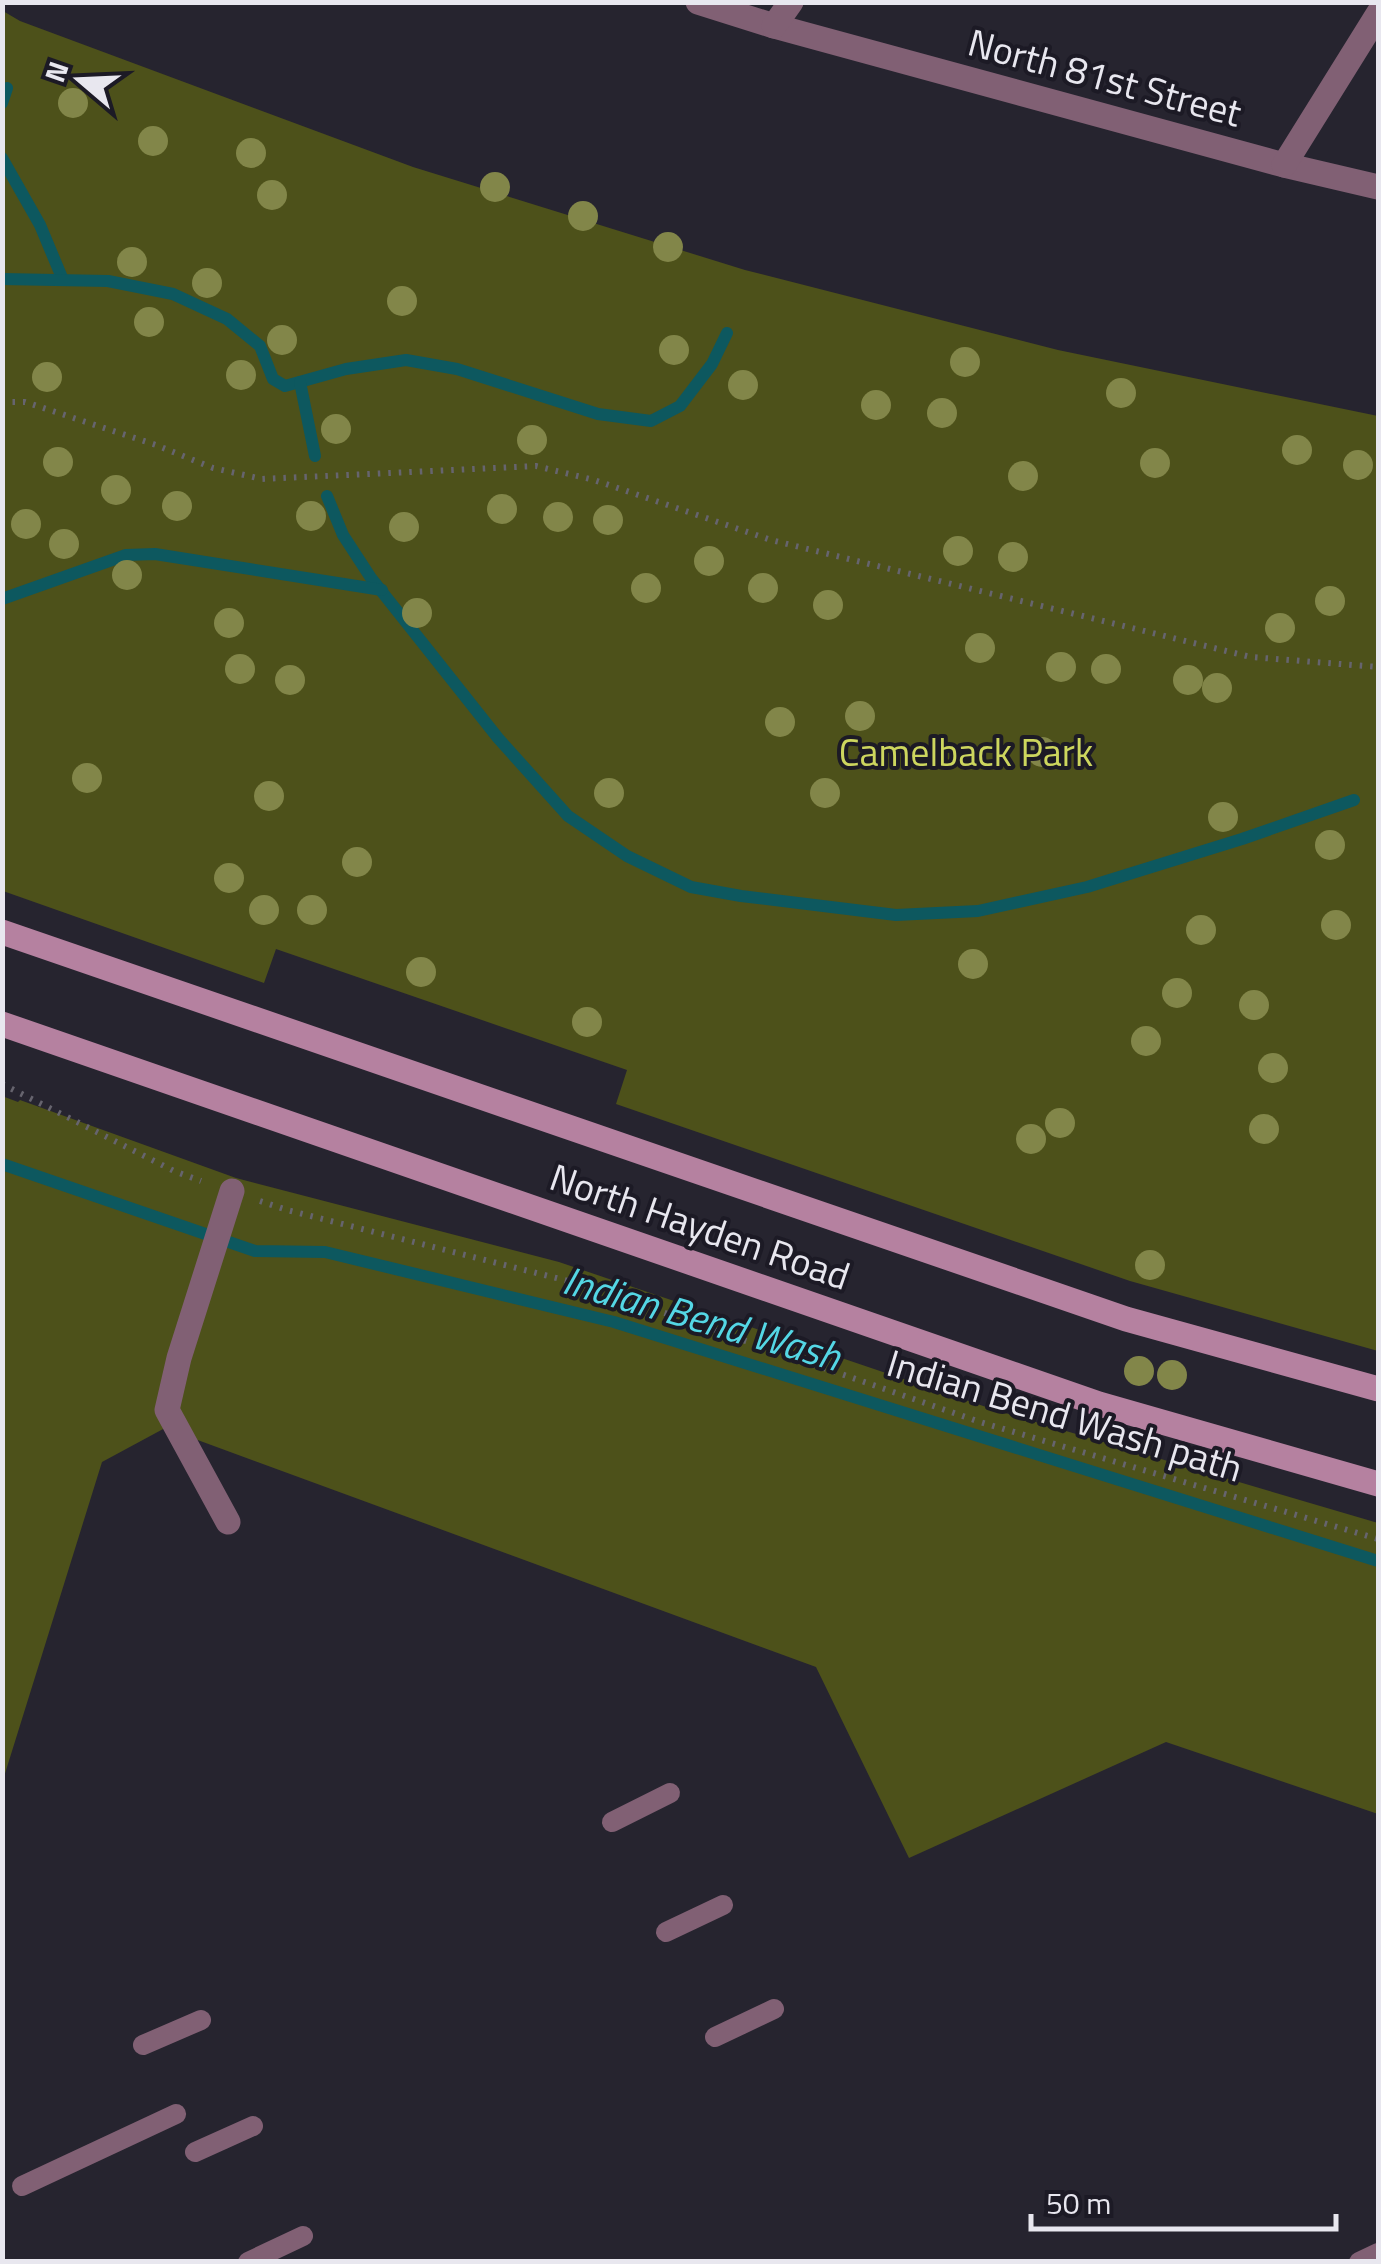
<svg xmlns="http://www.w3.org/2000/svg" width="1381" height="2264" font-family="'Titillium Web',sans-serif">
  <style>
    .green { fill: #4d511a }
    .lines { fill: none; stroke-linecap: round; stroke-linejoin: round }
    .stream { stroke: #0d585f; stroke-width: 12 }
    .path { stroke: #66646e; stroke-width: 6; stroke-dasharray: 2.5 8; stroke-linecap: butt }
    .lane { stroke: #816074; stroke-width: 20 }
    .street { stroke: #816074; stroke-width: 25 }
    .secondary { stroke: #b581a0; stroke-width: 25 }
    .tree { fill: #828649 }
    .labels { text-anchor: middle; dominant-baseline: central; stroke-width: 8; stroke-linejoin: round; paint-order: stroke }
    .street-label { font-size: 38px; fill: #e8e7ef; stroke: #1c1a25 }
    .park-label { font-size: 38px; fill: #cdd65e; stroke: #1c1a25 }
    .water-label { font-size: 40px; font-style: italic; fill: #54d7e5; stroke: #1c1a25 }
  </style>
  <rect width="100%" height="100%" fill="#26242f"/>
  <g class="green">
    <polygon points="3,11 20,21 413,167 745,270 1058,350 1378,416 1378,1351 1130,1281 616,1104 627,1070 276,949 264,983 3,891"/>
    <polygon points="2,1096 18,1102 20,1100 236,1178 559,1262 995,1410 1378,1523 1378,1814 1166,1742 909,1858 816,1667 165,1428 102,1462 3,1780"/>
  </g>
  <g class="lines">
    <g class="stream">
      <polyline points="2,103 7,88"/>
      <polyline points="2,158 40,225 63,280"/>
      <polyline points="2,279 108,281 173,294 227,319 260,346 273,379 285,386 346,369 406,360 457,369 598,414 651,421 680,406 712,364 727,333"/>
      <polyline points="300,382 315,456"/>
      <polyline points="327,496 343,535 371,578 498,738 568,816 627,856 691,887 741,896 896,915 978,911 1087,887 1242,839 1354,800"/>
      <polyline points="2,599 126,555 155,554 382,590"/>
      <polyline points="2,1164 255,1251 325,1252 614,1322 1378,1561"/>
    </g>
    <g class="path">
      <polyline points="2,402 25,402 156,445 213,468 262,479 536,466 594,480 771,540 1251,657 1378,667"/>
      <polyline points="2,1084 174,1171 201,1181"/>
      <polyline points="260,1201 287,1210 584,1285 980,1422 1378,1539"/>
    </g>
    <g class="lane">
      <polyline points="612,1822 670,1793"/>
      <polyline points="666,1932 723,1905"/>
      <polyline points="715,2037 774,2009"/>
      <polyline points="143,2045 201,2020"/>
      <polyline points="195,2152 253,2126"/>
      <polyline points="22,2186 176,2114"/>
      <polyline points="248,2262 303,2236"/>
      <polyline points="1359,2262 1378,2253"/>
    </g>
    <g class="street">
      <polyline points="698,2 774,26 1284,165 1378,187"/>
      <polyline points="774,26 791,2"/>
      <polyline points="1284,165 1378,14"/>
      <polyline points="228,1522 167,1410 179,1358 232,1191"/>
    </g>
    <g class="secondary">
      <polyline points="2,932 1126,1319 1378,1389"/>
      <polyline points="2,1024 1099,1404 1378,1484"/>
    </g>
  </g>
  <g class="tree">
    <circle cx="73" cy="103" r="15"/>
    <circle cx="153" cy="141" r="15"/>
    <circle cx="251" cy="153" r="15"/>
    <circle cx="495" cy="187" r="15"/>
    <circle cx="272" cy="195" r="15"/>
    <circle cx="583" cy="216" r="15"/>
    <circle cx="668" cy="247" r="15"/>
    <circle cx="132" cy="262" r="15"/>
    <circle cx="207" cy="283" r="15"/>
    <circle cx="402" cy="301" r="15"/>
    <circle cx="149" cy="322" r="15"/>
    <circle cx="282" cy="340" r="15"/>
    <circle cx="674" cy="350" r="15"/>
    <circle cx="965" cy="362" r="15"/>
    <circle cx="241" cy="375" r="15"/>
    <circle cx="47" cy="377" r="15"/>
    <circle cx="743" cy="385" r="15"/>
    <circle cx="1121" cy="393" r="15"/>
    <circle cx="876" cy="405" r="15"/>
    <circle cx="942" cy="413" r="15"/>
    <circle cx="336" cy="429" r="15"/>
    <circle cx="532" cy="440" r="15"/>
    <circle cx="1297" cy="450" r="15"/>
    <circle cx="58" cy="462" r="15"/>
    <circle cx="1155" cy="463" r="15"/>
    <circle cx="1358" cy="465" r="15"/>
    <circle cx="1023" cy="476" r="15"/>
    <circle cx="116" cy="490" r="15"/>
    <circle cx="177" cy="506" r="15"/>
    <circle cx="502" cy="509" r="15"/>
    <circle cx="311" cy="516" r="15"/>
    <circle cx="558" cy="517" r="15"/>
    <circle cx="608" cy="520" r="15"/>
    <circle cx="26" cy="524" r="15"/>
    <circle cx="404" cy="527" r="15"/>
    <circle cx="64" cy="544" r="15"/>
    <circle cx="958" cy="551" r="15"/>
    <circle cx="1013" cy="557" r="15"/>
    <circle cx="709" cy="561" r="15"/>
    <circle cx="127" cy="575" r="15"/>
    <circle cx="646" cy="588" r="15"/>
    <circle cx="763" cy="588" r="15"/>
    <circle cx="1330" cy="601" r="15"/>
    <circle cx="828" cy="605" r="15"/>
    <circle cx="417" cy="613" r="15"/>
    <circle cx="229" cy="623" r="15"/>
    <circle cx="1280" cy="628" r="15"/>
    <circle cx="980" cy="648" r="15"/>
    <circle cx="1061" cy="667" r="15"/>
    <circle cx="240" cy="669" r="15"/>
    <circle cx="1106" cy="669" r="15"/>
    <circle cx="290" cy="680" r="15"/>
    <circle cx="1188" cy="680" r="15"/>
    <circle cx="1217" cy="688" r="15"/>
    <circle cx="860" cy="716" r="15"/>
    <circle cx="780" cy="722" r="15"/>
    <circle cx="1042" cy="752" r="15"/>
    <circle cx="87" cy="778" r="15"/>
    <circle cx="609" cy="793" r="15"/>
    <circle cx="825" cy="793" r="15"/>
    <circle cx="269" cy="796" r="15"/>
    <circle cx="1223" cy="817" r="15"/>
    <circle cx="1330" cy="845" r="15"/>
    <circle cx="357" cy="862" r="15"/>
    <circle cx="229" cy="878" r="15"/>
    <circle cx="264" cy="910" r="15"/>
    <circle cx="312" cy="910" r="15"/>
    <circle cx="1336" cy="925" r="15"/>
    <circle cx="1201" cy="930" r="15"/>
    <circle cx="973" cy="964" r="15"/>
    <circle cx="421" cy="972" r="15"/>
    <circle cx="1177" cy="993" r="15"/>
    <circle cx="1254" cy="1005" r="15"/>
    <circle cx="587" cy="1022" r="15"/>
    <circle cx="1146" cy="1041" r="15"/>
    <circle cx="1273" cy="1068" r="15"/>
    <circle cx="1060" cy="1123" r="15"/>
    <circle cx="1264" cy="1129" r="15"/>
    <circle cx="1031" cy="1139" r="15"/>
    <circle cx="1150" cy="1265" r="15"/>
    <circle cx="1139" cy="1371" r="15"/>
    <circle cx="1172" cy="1375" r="15"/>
  </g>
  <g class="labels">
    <g class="street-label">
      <text transform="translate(1105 77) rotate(15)">North 81st Street</text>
      <text transform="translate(700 1226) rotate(19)">North Hayden Road</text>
      <text transform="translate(1065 1415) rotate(17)">Indian Bend Wash path</text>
    </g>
    <g class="park-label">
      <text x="966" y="752">Camelback Park</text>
    </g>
    <g class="water-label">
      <text transform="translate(702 1318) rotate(16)">Indian Bend Wash</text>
    </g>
  </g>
  <rect width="1381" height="2264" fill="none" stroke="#e8e7ef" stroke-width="10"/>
  <g transform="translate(80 80) rotate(289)" stroke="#1c1a25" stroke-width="8" paint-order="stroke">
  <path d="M0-8L18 38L0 25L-18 38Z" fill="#e8e7ef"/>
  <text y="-15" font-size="28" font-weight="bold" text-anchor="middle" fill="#e8e7ef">N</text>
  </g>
  <path d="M1031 2214v15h305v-15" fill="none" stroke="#e8e7ef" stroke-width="5"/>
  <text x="1046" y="2214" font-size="30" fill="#e8e7ef" stroke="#1c1a25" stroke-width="8" paint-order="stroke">50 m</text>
</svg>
